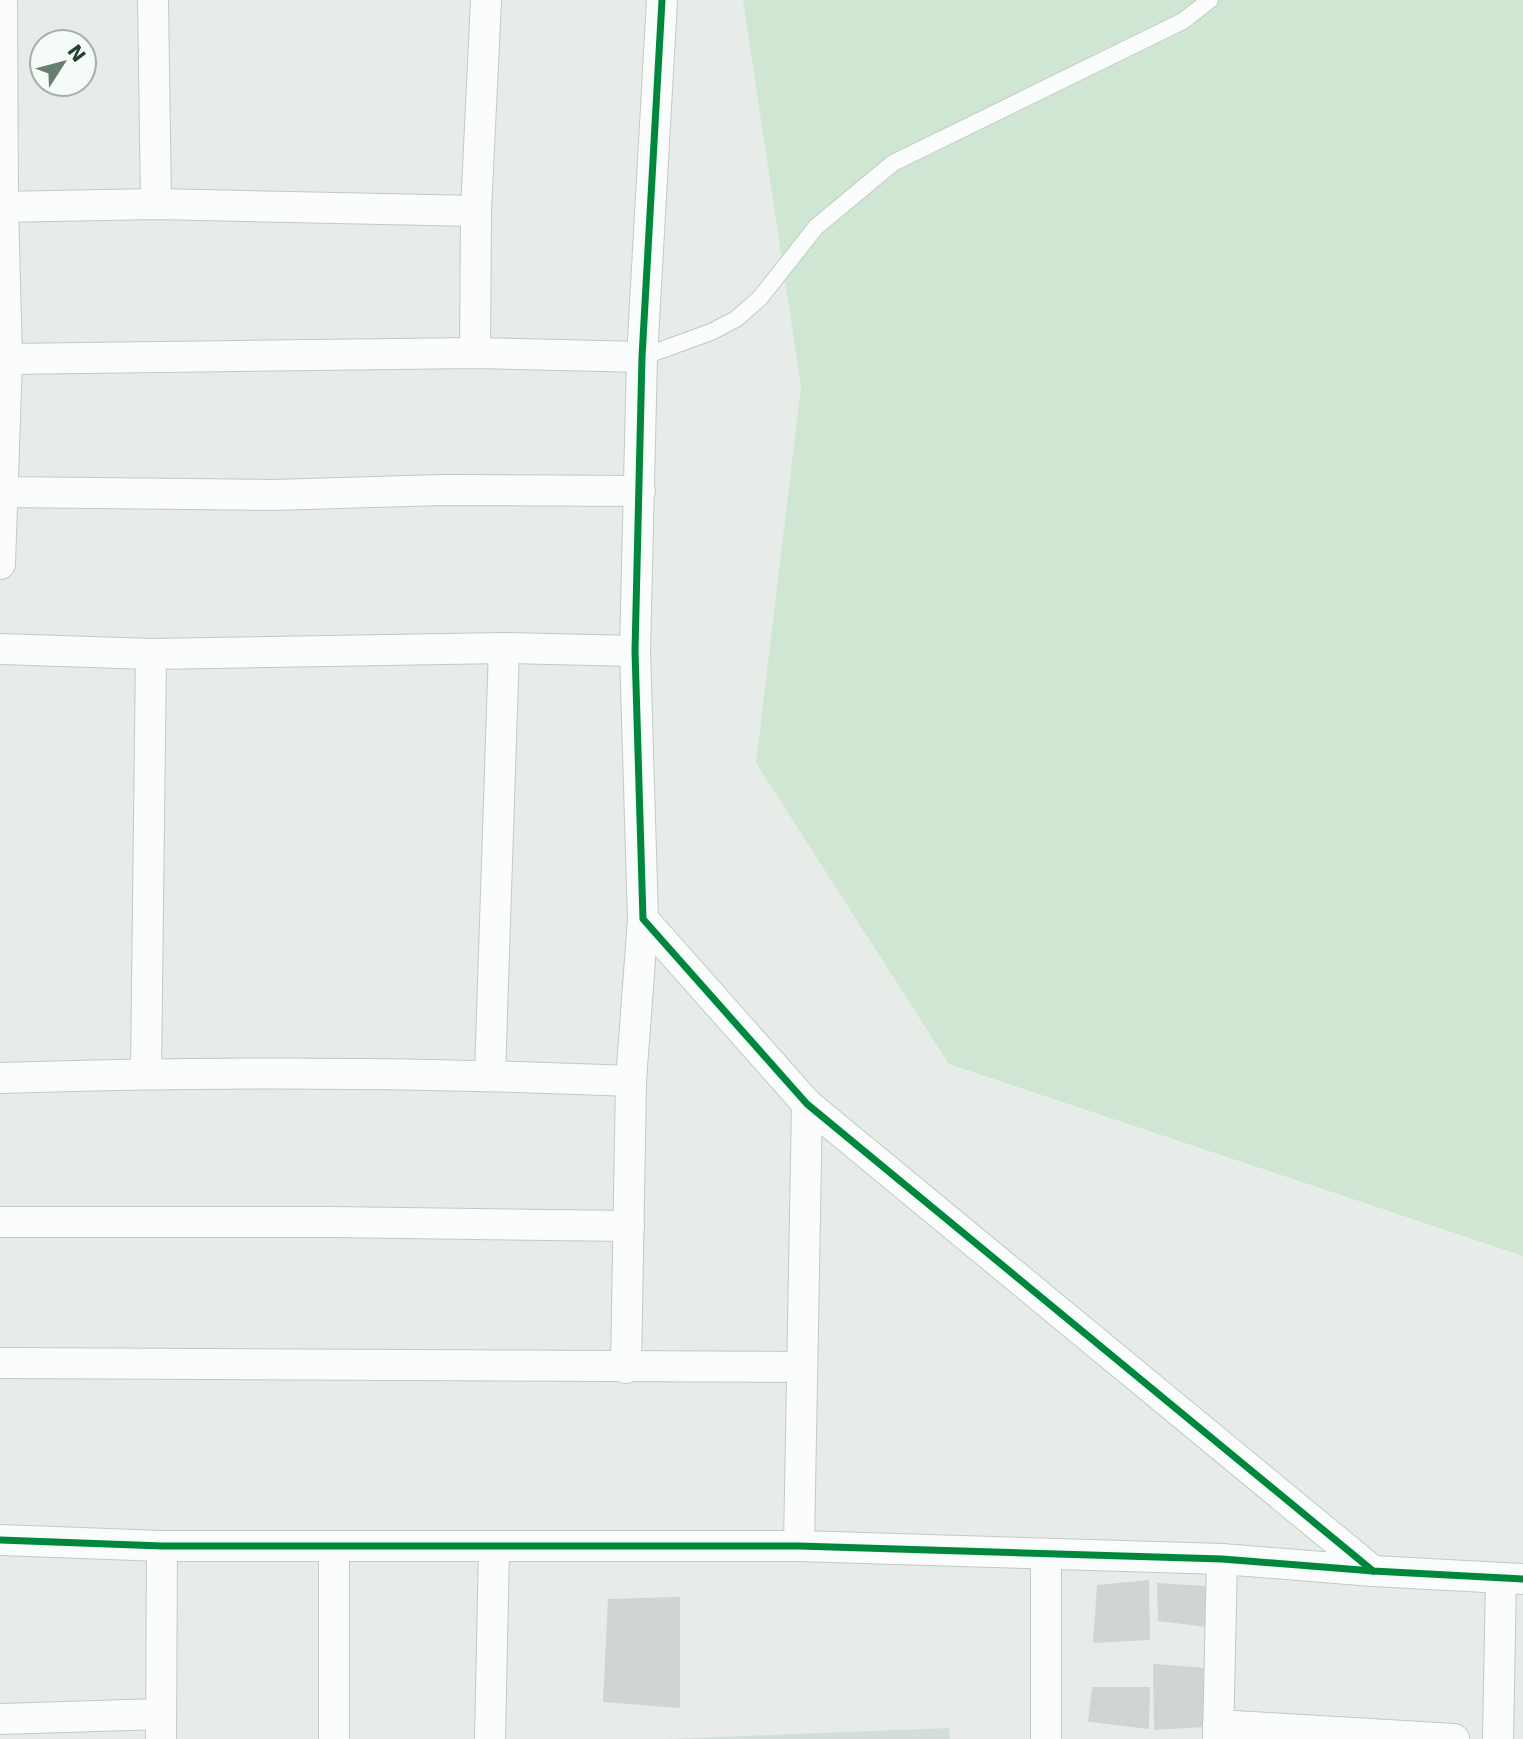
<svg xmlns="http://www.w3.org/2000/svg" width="1523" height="1739" font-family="'DejaVu Sans',sans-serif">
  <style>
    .built { fill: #d4ded8 }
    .green { fill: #cfe6d2 }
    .building { fill: #cfd5d2; stroke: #cfd5d2; stroke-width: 2 }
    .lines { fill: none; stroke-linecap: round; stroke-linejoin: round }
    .lane-casing { stroke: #c4c9c6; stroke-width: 18 }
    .street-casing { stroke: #c4c9c6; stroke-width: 32 }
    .lane { stroke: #fbfcfc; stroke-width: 16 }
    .street { stroke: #fbfcfc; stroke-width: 30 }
    .cycleway-casing { stroke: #f5fbf7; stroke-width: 11 }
    .cycleway { stroke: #00873e; stroke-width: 7 }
  </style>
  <rect width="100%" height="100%" fill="#e7ece9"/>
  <polygon class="built" points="949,1728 950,1739 666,1739"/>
  <polygon class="green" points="743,0 1523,0 1523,1256 949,1064 756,763 801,387"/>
  <g class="building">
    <polygon points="1148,1581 1149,1639 1094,1642 1098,1586"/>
    <polygon points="1158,1584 1204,1587 1208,1626 1159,1620"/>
    <polygon points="679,1598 679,1707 604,1701 609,1600"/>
    <polygon points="1154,1665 1207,1669 1202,1726 1155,1729"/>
    <polygon points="1093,1688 1149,1688 1148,1728 1089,1721"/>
  </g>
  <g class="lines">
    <g class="lane-casing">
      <polyline id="lane" points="642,357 711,332 736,319 760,298 816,227 893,163 1183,21 1210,0"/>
    </g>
    <g class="street-casing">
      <g id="street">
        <polyline points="153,0 156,204"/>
        <polyline points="662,0 642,357 635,651 643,919 807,1104 1373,1571"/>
        <polyline points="0,207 156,204 476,211"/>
        <polyline points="475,353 476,211 486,0"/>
        <polyline points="7,359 475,353 642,357"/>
        <polyline points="2,492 273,495 442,490 640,491"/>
        <polyline points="0,564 7,359 3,207 2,0"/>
        <polyline points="0,649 151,654 504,648 635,651"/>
        <polyline points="146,1073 151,654"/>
        <polyline points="490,1075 504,648"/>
        <path d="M 0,1078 C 210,1071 421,1072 631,1081"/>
        <polyline points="0,1222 331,1222 629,1226"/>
        <polyline points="0,1363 800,1367"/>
        <polyline points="626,1368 631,1081 643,919"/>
        <polyline points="0,1540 162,1546 799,1546 1222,1559 1373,1571 1523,1579"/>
        <polyline points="334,1546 334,1739"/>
        <polyline points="799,1546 807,1104"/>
        <polyline points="0,1719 161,1714"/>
        <polyline points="1218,1725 1454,1739"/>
        <polyline points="161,1739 162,1546"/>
        <polyline points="490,1739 494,1547"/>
        <polyline points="1046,1739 1046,1555"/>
        <polyline points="1218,1739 1222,1559"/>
        <polyline points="1498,1739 1501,1578"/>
      </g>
    </g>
    <use href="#lane" class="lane"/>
    <use href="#street" class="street"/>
    <g class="cycleway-casing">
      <g id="cycleway">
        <polyline points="662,0 642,357 635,651 643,919 807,1104 1373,1571"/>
        <polyline points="0,1540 162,1546 799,1546 1222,1559 1373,1571 1523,1579"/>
      </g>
    </g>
    <use href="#cycleway" class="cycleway"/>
  </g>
  <g transform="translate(63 63) rotate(54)"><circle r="33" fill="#f5fbf7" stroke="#a1b1a9" stroke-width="2"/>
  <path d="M0-5L12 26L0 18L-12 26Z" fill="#677e73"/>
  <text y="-10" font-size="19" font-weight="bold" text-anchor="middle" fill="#224233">N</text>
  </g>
</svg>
